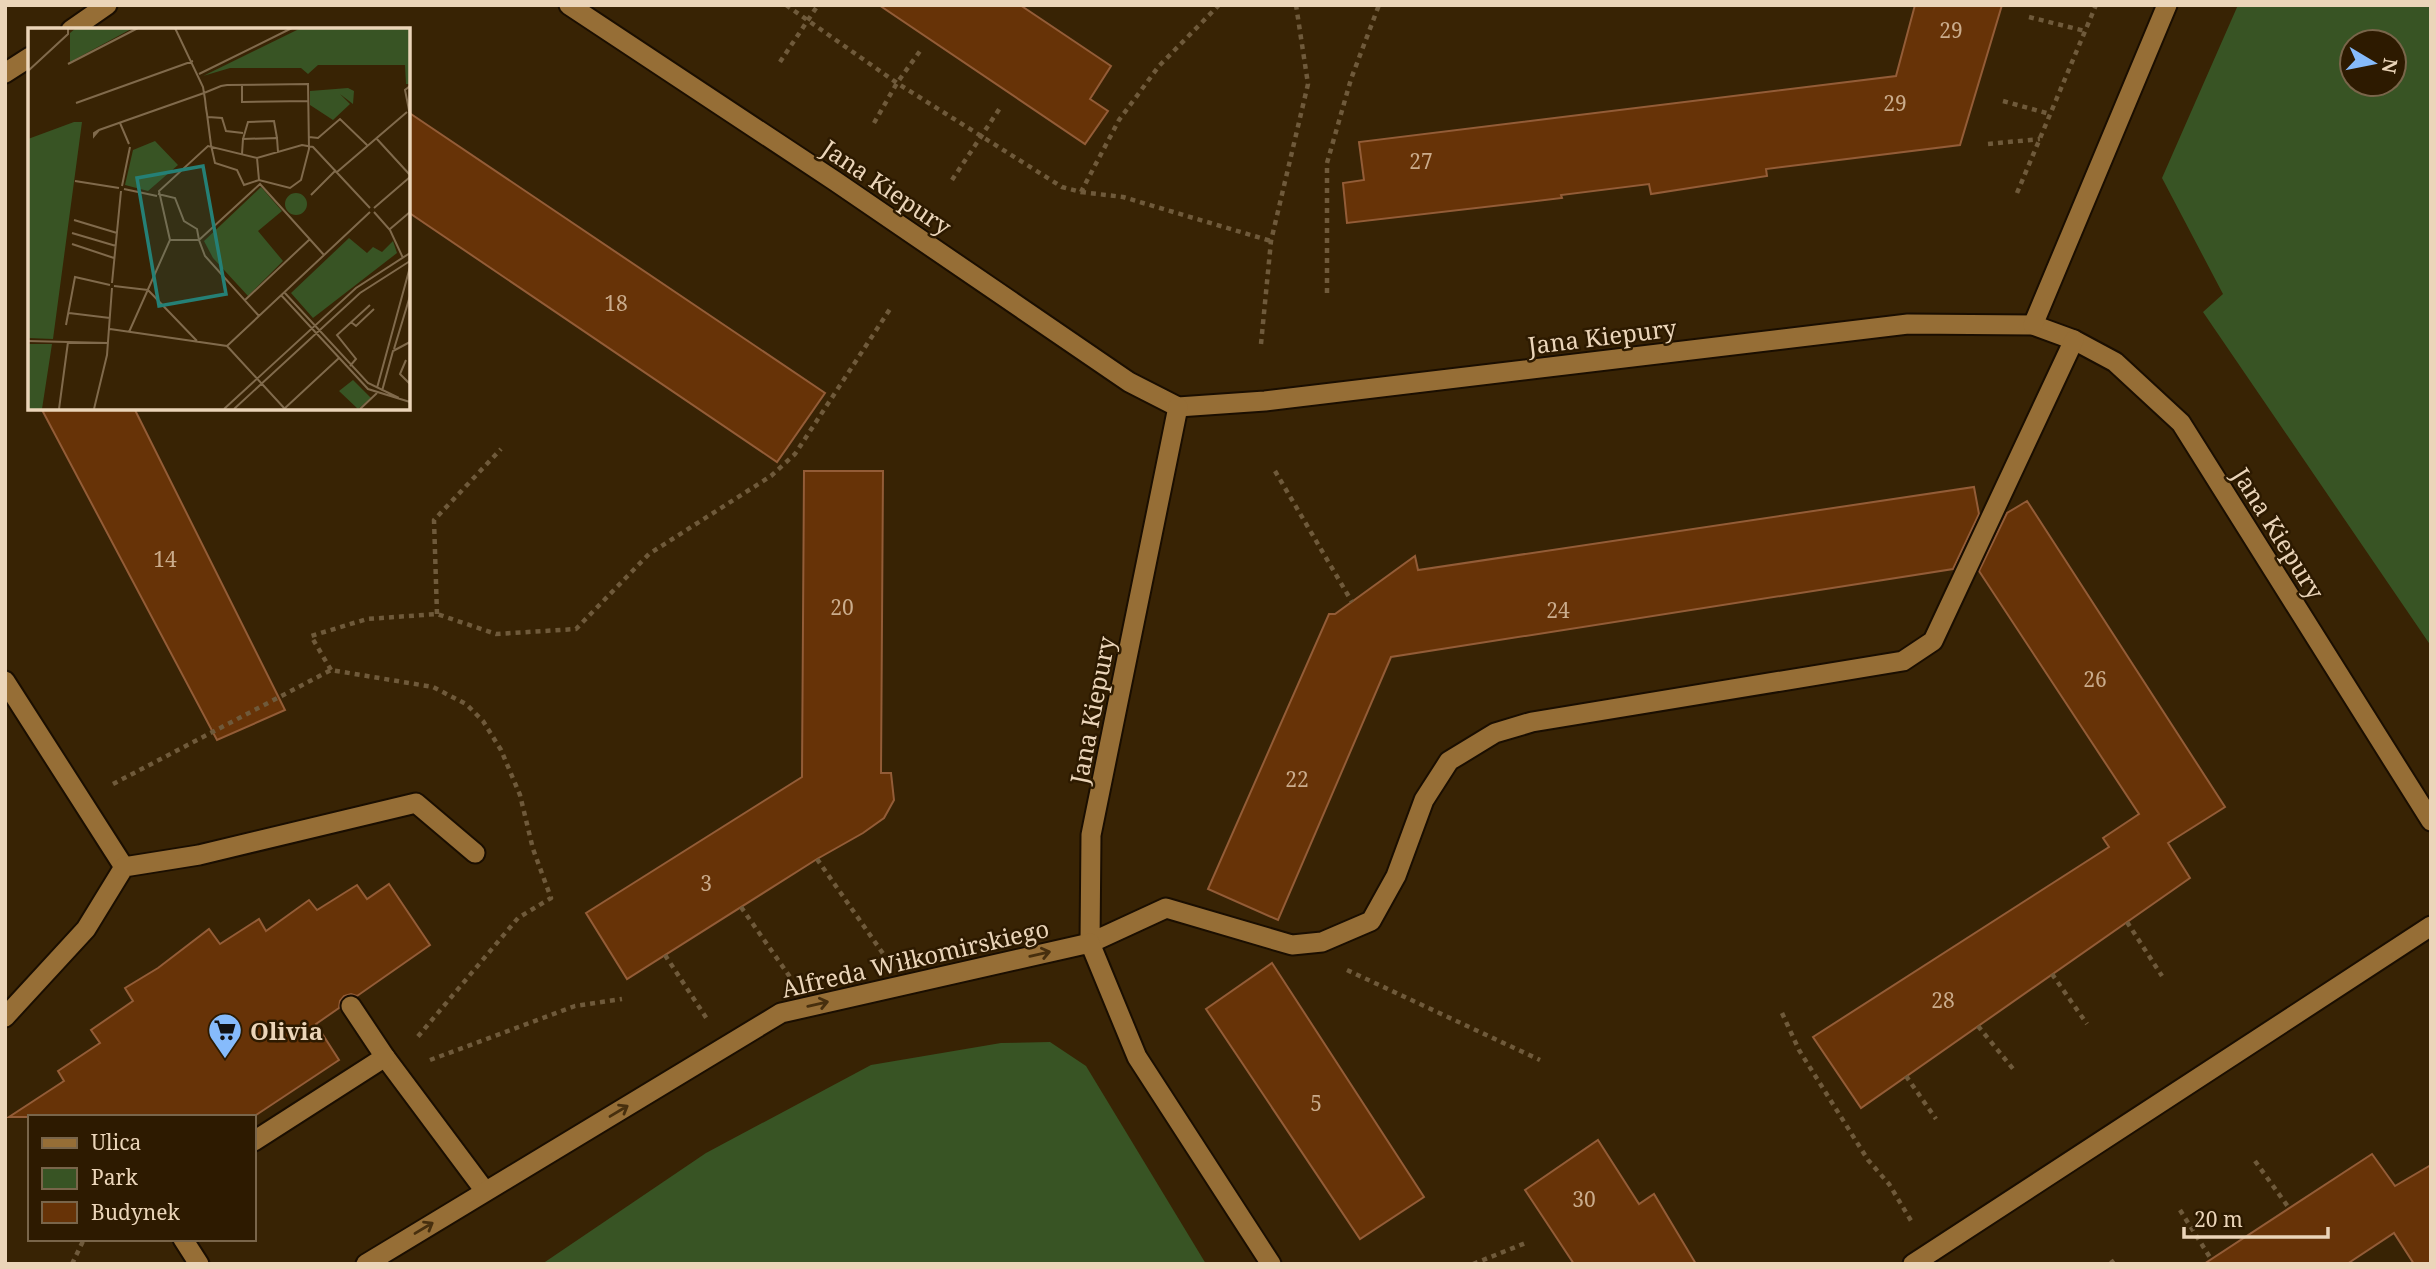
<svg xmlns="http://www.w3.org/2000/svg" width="2436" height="1269" font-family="'Noto Serif',serif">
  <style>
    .green { fill: #385424; fill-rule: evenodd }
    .building { fill: #673307; stroke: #935c37; stroke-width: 2 }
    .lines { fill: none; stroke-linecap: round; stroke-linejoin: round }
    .service-casing { stroke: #1a0e01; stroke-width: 23 }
    .minor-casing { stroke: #1a0e01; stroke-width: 23 }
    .path { stroke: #6f5a3b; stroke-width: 4.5; stroke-dasharray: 5 5; stroke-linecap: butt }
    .service { stroke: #966e36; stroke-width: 19 }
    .minor { stroke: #966e36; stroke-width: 19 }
    .oneway { stroke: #472f0e }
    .labels { text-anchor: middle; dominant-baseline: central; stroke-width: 5; stroke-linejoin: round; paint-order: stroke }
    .number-label { font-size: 21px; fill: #caac8c }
    .street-label { font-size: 24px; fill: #ebd5b9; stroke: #2d1a00 }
    .poi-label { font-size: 24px; font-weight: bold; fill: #ebd5b9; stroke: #2d1a00; text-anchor: start }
    .inset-road { fill: none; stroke: #806a4c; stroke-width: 2 }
    .view { fill: #258076; fill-opacity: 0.15; stroke: #258076; stroke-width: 3.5 }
    .inset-edge { fill: none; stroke: #ebd5b9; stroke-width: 3.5 }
  </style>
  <rect width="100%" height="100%" fill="#382304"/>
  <g class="green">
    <path d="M 2238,5 L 2431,5 L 2431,646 L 2203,312 L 2223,294 L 2162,178 ZM 2352,42 L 2394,42 L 2394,84 L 2352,84 Z"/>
    <polygon points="1050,1042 1086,1066 1206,1264 542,1264 706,1153 871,1065 1001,1043"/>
  </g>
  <g class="building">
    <polygon points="879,5 1020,5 1111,66 1090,99 1108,111 1085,144"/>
    <polygon points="1915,5 2002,5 1960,145 1766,169 1767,176 1651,194 1649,184 1561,195 1562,198 1347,223 1343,183 1364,180 1359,142 1896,76"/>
    <polygon points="408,112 825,393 777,462 408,212"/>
    <polygon points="41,408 134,408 285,710 217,740"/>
    <polygon points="804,471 883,471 881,773 891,773 894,800 884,818 863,833 817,859 627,979 586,913 802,777"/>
    <polygon points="1974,487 1979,514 1953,569 1391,657 1278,920 1208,889 1329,614 1335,614 1415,556 1418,570"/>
    <polygon points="2027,501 2225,807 2168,843 2190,878 1861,1108 1813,1037 2109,847 2103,838 2139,814 1979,571 2007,513"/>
    <polygon points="389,884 430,945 357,996 351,994 344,996 340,1001 339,1008 316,1024 339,1060 253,1117 9,1117 64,1081 58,1071 100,1043 91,1030 133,1001 125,988 158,968 209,929 220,944 259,919 266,931 309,900 317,910 357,885 367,899"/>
    <polygon points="1272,963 1424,1197 1360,1239 1206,1009"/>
    <polygon points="1598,1140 1639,1204 1654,1194 1696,1264 1574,1264 1525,1190"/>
    <polygon points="2372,1154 2395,1186 2431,1165 2431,1264 2414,1264 2394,1233 2347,1264 2204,1264"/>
  </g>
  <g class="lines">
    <g class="service-casing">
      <g id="service">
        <polyline points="5,681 124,867"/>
        <polyline points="351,1006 385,1057 485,1191"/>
        <polyline points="5,1017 86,929 124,867 199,855 416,803 475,853"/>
        <polyline points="254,1141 385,1057"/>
        <polyline points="183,1239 199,1264"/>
        <polyline points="1913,1264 2431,926"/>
      </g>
    </g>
    <g class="minor-casing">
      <g id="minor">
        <polyline points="569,5 835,181 1129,382 1178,407 1265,401 1908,324 2033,325 2074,340 2115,362 2181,423 2431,821"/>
        <polyline points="71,30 107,5"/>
        <polyline points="5,73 30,57"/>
        <polyline points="2033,325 2167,5"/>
        <polyline points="1178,407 1091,835 1090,943 1166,908 1292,945 1322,942 1371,921 1396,876 1424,800 1449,761 1495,733 1532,722 1903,661 1933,641 2074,340"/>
        <polyline points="366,1264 781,1013 1090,943 1137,1057 1271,1264"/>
      </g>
    </g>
    <g class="path">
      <polyline points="786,5 897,83 1062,187 1081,192 1119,120 1159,66 1219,5"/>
      <polyline points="2029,17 2085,31"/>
      <polyline points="780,62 818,5"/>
      <polyline points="2003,101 2050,114"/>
      <polyline points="874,123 897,83 920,51"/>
      <polyline points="1988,144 2040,139"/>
      <polyline points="952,180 1000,108"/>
      <polyline points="1081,192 1123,197 1271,241"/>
      <polyline points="2017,193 2096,5"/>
      <polyline points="1327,293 1327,163 1351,79 1379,5"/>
      <polyline points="1261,344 1271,241 1308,84 1296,5"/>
      <polyline points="1275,471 1352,602"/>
      <polyline points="437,614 434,520 501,449"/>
      <polyline points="331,670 311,636 367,619 437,614 496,634 576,629 649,554 771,476 795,454 890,309"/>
      <polyline points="113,784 331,670 433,687 466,704 483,721 501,750 520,795 533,849 551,898 518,918 415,1040"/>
      <polyline points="817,859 884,955"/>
      <polyline points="741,907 790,977"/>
      <polyline points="2127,922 2162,976"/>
      <polyline points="665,955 707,1019"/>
      <polyline points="1347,970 1540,1060"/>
      <polyline points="2052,974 2087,1024"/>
      <polyline points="1782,1013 1799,1050 1868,1160 1889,1184 1913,1224"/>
      <polyline points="1978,1026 2014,1070"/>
      <polyline points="430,1060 575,1006 622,999"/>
      <polyline points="1906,1076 1936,1119"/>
      <polyline points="2255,1161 2289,1208"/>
      <polyline points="2180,1210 2211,1259"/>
      <polyline points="2111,1260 2114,1264"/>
      <polyline points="72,1264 84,1239"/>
      <polyline points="1473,1264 1528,1242"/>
    </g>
    <use href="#service" class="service"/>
    <use href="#minor" class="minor"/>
  </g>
  <defs><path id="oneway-shaft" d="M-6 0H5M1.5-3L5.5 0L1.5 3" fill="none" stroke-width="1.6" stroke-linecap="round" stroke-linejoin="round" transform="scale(1.75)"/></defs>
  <g class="oneway">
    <use href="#oneway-shaft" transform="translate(1040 954) rotate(-13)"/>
    <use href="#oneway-shaft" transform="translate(818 1004) rotate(-13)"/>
    <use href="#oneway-shaft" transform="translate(619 1111) rotate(-31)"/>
    <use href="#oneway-shaft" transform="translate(424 1228) rotate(-31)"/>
  </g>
  <defs>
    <g id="supermarket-pin" transform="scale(1.75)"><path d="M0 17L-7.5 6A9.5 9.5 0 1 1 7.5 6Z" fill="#86bbfb" stroke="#2d1a00"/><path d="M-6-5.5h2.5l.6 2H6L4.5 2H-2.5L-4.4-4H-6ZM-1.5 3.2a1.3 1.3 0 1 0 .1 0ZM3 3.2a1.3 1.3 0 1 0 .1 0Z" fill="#111"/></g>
  </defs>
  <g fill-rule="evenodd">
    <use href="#supermarket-pin" x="225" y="1030"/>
  </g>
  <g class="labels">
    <g class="number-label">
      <text x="1951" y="30">29</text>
      <text x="1895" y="103">29</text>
      <text x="1421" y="161">27</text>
      <text x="616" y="303">18</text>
      <text x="165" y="559">14</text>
      <text x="842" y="607">20</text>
      <text x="1558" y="610">24</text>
      <text x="2095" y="679">26</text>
      <text x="1297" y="779">22</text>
      <text x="706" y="883">3</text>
      <text x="1943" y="1000">28</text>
      <text x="1316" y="1103">5</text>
      <text x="1584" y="1199">30</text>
    </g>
    <g class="street-label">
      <text transform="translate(887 187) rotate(34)">Jana Kiepury</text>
      <text transform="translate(1602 336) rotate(-7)">Jana Kiepury</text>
      <text transform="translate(2279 533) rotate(58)">Jana Kiepury</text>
      <text transform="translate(1092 710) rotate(-79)">Jana Kiepury</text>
      <text transform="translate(915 958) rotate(-13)">Alfreda Wiłkomirskiego</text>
    </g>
    <g class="poi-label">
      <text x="250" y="1030">Olivia</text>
    </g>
  </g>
  <g transform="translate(28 28)">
    <rect width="382" height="382" fill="#382304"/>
    <path d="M 48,0 L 105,0 L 42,34 L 42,5 ZM 273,0 L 381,0 L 381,56 L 378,56 L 377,37 L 290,37 L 280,46 L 273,40 L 202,40 L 175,48 ZM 320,60 L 326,63 L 325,76 L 312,66 L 322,76 L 305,92 L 282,77 L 282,63 ZM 46,94 L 54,94 L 25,311 L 0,310 L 0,111 ZM 127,113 L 150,137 L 120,163 L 97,157 L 105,122 ZM 233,159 L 254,183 L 230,203 L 255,233 L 220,268 L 185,230 L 176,213 ZM257 176a11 11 0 1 1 22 0a11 11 0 1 1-22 0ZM 321,210 L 339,225 L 345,219 L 354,224 L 365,213 L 369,225 L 285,290 L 263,265 ZM 0,316 L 24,316 L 14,381 L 0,381 ZM 325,352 L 343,370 L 330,381 L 311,363 Z" fill="#385424"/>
    <path class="inset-road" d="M 40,36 L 110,0M 0,43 L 40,6 L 40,0M 171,46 L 264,0M 214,56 L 214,74 L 280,73M 382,58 L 377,62 L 382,87M 48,75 L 165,33M 180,89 L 194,90 L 198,103 L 215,105M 92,95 L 101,116M 71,102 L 66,108 L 66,105 L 71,102 L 176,65 L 193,58 L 199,57 L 280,56 L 281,121 L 273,152 L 262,160 L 231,152 L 216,157 L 209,142 L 187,135 L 183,117 L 179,86 L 178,80 L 177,71 L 175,59 L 147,0M 281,109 L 290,110 L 312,91 L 339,117M 348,110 L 382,147M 215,111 L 220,94 L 246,93 L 249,110M 214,126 L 215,111 L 249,110 L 250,124M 229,130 L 231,152M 309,144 L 379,84M 47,153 L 91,160M 94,158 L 102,119M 96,161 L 129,168M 130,166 L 147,170 L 156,193 L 169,201 L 171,212 L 142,212M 283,167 L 308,142M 346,180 L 382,149M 346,184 L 362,202 L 375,230M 46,192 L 89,205M 362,201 L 382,184M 44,205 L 88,218M 44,216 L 86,230M 84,255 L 93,163M 86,258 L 120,262M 120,262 L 169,313M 256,264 L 340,355 L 371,370M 253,267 L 340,361 L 382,374M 217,272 L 282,211M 41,285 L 82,290M 231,288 L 177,228 L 171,212 L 232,156 L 296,227M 323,294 L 328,298 L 346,281M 38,297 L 47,249 L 82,257M 82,301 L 199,318 L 257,381M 101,304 L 142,212 L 131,163 L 180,118 L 229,130 L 274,117 L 285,119 L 342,180M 0,313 L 80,315M 199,318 L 342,184M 366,321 L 382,268M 378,332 L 372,346 L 382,356M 322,338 L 328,331 L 309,307 L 342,277M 349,360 L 382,239M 354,363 L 365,323 L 382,314M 31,381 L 40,314M 66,381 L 79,327 L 84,260M 196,381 L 328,260 L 382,225M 206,381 L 332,265 L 382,233M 256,381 L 311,330M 332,381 L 349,365"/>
    <path class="view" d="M 175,138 L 198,266 L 131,278 L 109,150 Z"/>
    <rect width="382" height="382" class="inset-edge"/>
  </g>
  <rect width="2436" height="1269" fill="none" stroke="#ebd5b9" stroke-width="14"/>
  <rect x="28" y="1115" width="228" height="126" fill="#2d1a00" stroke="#79654a" stroke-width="2"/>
  <rect x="42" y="1138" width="35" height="10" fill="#966e36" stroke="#79654a" stroke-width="2"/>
  <text x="91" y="1150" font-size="21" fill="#ebd5b9">Ulica</text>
  <rect x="42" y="1168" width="35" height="21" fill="#385424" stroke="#79654a" stroke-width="2"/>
  <text x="91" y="1185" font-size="21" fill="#ebd5b9">Park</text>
  <rect x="42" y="1202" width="35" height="21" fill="#673307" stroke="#79654a" stroke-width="2"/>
  <text x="91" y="1220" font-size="21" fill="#ebd5b9">Budynek</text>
  <g transform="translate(2373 63) rotate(100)"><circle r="33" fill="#2d1a00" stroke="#79654a" stroke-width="2"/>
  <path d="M0-5L12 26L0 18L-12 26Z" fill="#86bbfb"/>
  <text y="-10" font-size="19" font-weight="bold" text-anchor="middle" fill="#ebd5b9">N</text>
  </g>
  <path d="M2184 1227v10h144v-10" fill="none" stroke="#ebd5b9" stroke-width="3.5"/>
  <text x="2194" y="1227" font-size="21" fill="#ebd5b9" stroke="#2d1a00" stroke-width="5" paint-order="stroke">20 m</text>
</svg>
